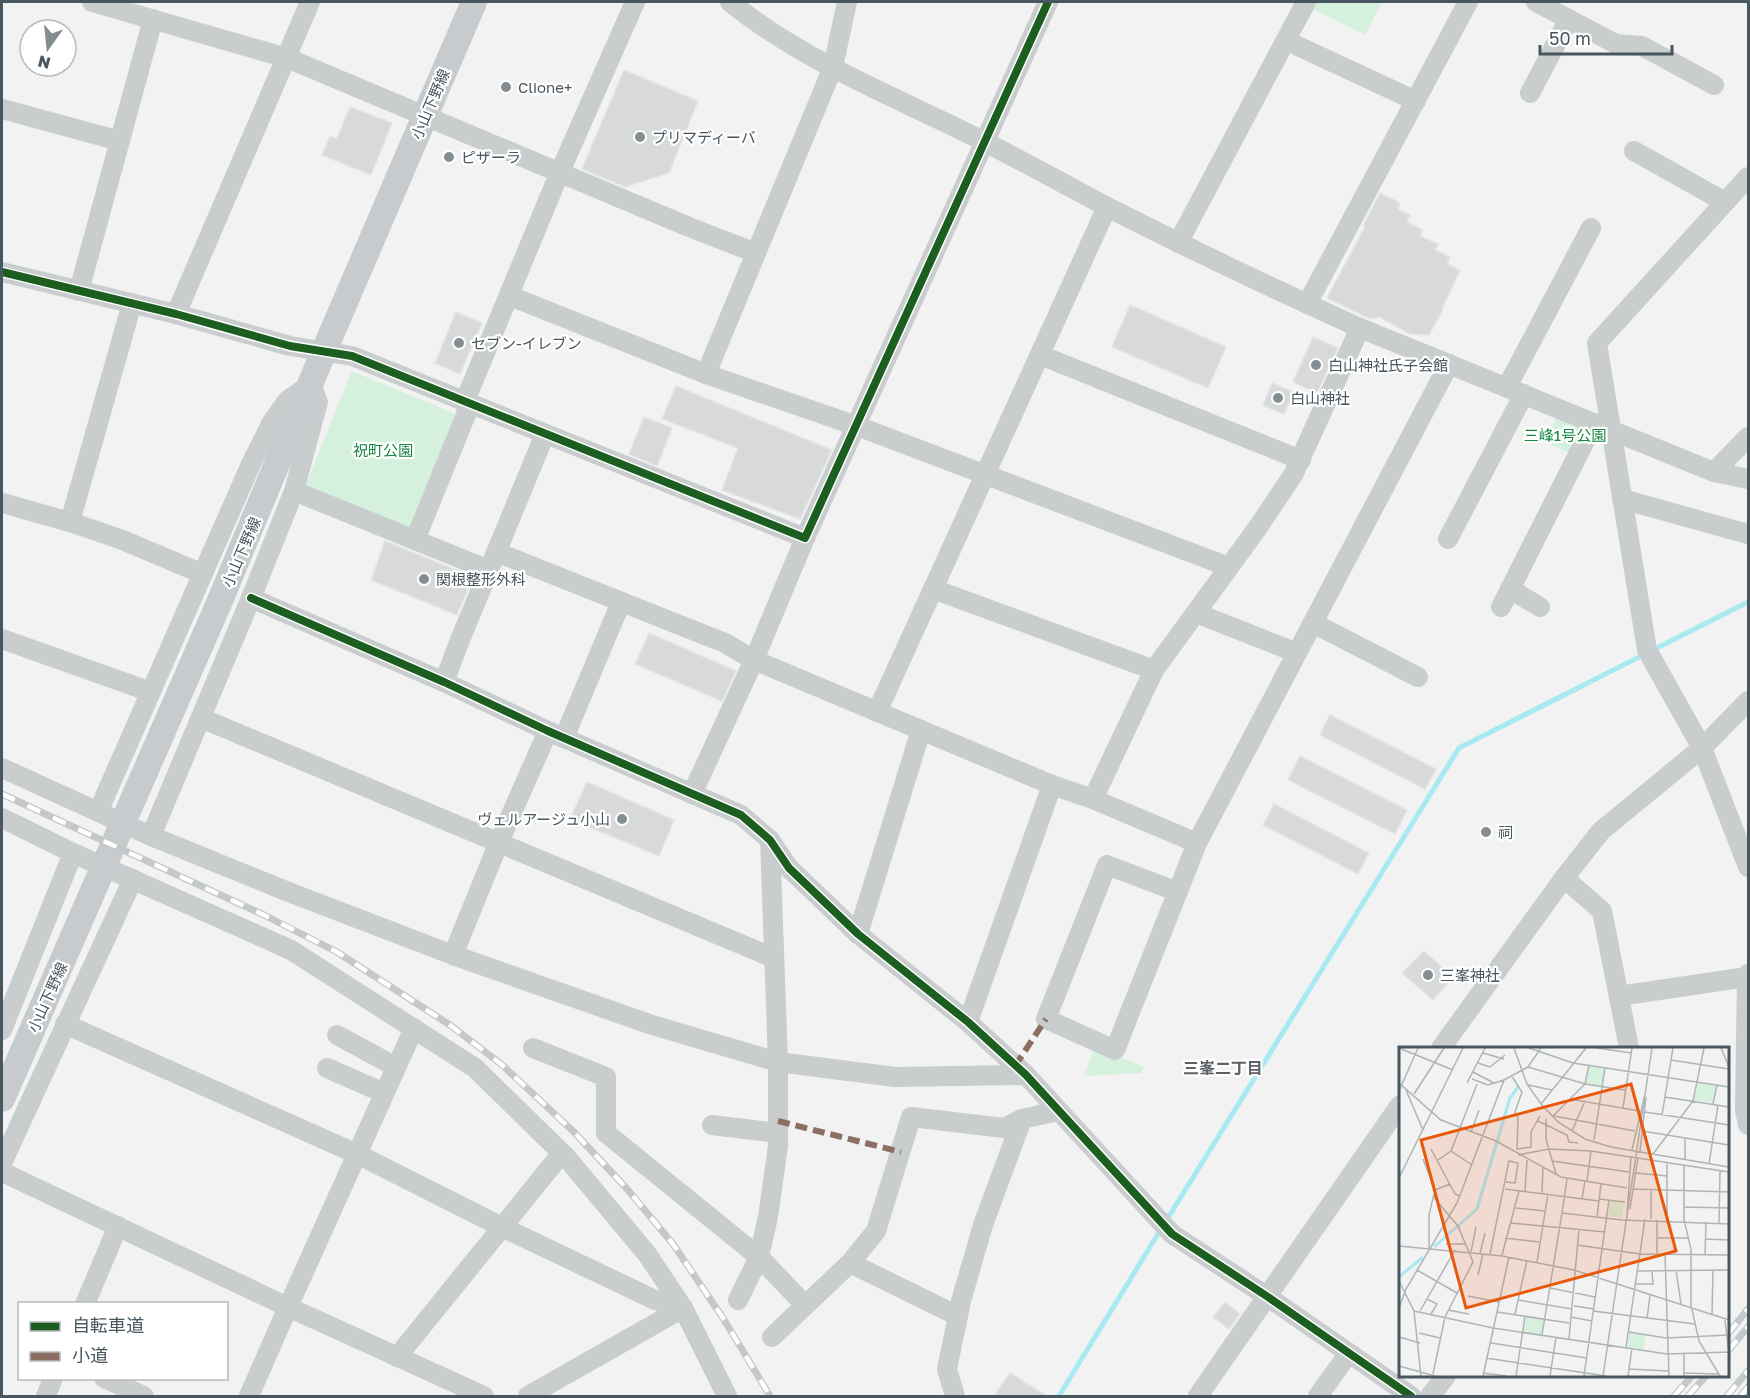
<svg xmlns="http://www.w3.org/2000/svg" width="1750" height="1398" font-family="'Golos Text','Noto Sans JP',sans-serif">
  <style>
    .green { fill: #d5f1de }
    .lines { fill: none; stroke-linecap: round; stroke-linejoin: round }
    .stream { stroke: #a9e9f1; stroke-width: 5 }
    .building { fill: #d8dada; stroke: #e3e4e5; stroke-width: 1.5 }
    .minor { stroke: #c9cdce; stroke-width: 20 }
    .major { stroke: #c7cbcd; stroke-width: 26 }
    .rail-casing { stroke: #c5c8c8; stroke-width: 7 }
    .rail { stroke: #fff; stroke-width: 4.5; stroke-dasharray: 14; stroke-linecap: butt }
    .quiet { stroke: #8d6e63; stroke-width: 6; stroke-dasharray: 12 6; stroke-linecap: butt }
    .cycleway-casing { stroke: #fff; stroke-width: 11 }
    .cycleway { stroke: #1b5e20; stroke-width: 8 }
    .poi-dot { fill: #848d92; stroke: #fff; stroke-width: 2 }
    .labels { text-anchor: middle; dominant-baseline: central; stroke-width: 4.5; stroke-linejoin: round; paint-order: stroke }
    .poi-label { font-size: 15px; fill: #48565f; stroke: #fff; text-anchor: start }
    .street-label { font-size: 15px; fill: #48565f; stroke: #fff }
    .park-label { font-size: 15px; fill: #148541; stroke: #fff }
    .neighbourhood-label { font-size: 16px; font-weight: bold; fill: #5d6266; stroke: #fff }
    .inset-river { fill: none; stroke: #a9e9f1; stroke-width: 3 }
    .inset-road { fill: none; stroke: #aeb4b7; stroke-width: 1.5 }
    .view { fill: #e8590c; fill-opacity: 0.15; stroke: #e8590c; stroke-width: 3 }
    .inset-edge { fill: none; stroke: #48565f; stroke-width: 3 }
  </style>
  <rect width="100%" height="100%" fill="#f2f2f2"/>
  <g class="green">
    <polygon points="1312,2 1382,2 1365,35 1309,7"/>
    <polygon points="352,371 460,416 411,529 305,487"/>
    <polygon points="1558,415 1587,428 1573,454 1544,442"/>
    <polygon points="1095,1046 1144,1067 1141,1073 1084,1076"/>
  </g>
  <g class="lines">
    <g class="stream">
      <polyline points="1166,1221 1459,748 1748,602"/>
      <polyline points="1059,1396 1161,1229"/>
    </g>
  </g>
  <g class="building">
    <polygon points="624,70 698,101 669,173 625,187 582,169"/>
    <polygon points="350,107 392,123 371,175 322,155 330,136 337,139"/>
    <polygon points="1380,193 1400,203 1398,209 1410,215 1407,222 1423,230 1420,236 1438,244 1435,250 1450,257 1447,264 1460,270 1442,309 1443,310 1429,335 1410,334 1380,317 1370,319 1327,298 1365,227 1363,226"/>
    <polygon points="1130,305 1226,347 1208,388 1112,347"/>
    <polygon points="456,312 482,323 460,374 435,363"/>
    <polygon points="1313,337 1338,348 1317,393 1293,382"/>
    <polygon points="1272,383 1294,392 1284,414 1263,405"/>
    <polygon points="676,386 832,450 800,519 722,490 738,448 662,419"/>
    <polygon points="644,417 672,428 657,466 629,454"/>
    <polygon points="385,541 473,577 457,615 371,580"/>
    <polygon points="649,633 736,671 722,701 635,664"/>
    <polygon points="1330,715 1436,769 1425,789 1320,735"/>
    <polygon points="1300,756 1407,810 1395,834 1288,780"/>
    <polygon points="587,782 674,820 659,856 570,819"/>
    <polygon points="1274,804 1369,853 1358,874 1263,825"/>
    <polygon points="1424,951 1453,977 1433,1000 1402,973"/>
    <polygon points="1225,1302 1240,1314 1229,1329 1213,1317"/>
    <polygon points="1010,1373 1047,1396 994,1396"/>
  </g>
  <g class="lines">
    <g class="minor">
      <polyline points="92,2 287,58 689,227 756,253"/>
      <path d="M 730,2 C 805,63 899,98 985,142 C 1026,163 1068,186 1109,208 C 1192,250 1276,290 1360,328 L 1714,472 L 1748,479"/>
      <polyline points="1536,2 1616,44 1642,46 1714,85"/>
      <polyline points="1287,41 1416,101"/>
      <polyline points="1530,93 1569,19"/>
      <polyline points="2,109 120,141"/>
      <polyline points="1634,151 1725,202"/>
      <polyline points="1748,177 1597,343 1647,650 1702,748 1748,867"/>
      <polyline points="1178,243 1306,2"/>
      <polyline points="2,272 176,314 290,346 352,356 805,538 1048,2"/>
      <polyline points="79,291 153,19"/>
      <polyline points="510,296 706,374 857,426 1229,567"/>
      <polyline points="1307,304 1468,2"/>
      <polyline points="176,314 310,2"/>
      <polyline points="1040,355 1301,460"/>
      <polyline points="706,374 833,67 847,2"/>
      <polyline points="1507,387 1591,228"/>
      <polyline points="1714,472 1748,437"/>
      <polyline points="294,491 489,570"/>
      <polyline points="1622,499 1748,534"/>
      <polyline points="2,503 70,522 120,539 203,574"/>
      <polyline points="70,522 132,303"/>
      <polyline points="1448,539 1524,394"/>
      <polyline points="415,540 467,412 465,401 559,174 635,2"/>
      <polyline points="496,552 725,643 754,660 1052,785 1093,799 1197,843"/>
      <polyline points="933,589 1154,670"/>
      <polyline points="1510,589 1540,607"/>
      <polyline points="251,598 444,682 548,731 741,815 770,840 789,868 858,934 968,1022 1026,1075 1172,1234 1268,1297 1411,1396"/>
      <polyline points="1501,607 1594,423"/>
      <polyline points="1196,613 1297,653"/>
      <polyline points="1313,623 1418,677"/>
      <polyline points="2,639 151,692"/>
      <polyline points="444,682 460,640 545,434"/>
      <polyline points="877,712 1107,207"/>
      <polyline points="201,718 774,958"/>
      <polyline points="564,738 621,602"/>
      <polyline points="2,768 151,836 286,891 453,955 652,1025 778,1062 895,1077 1026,1075"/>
      <polyline points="692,794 754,660 805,538"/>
      <polyline points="1093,799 1154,670 1256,530 1293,475 1360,328"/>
      <polyline points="98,812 251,464 272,422 288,400 311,384 318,402 294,491 251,598 151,836"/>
      <polyline points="2,818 73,853 291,950 475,1068 566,1157 647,1254 683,1308 727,1396"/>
      <polyline points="1564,878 1602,911 1629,1048"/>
      <polyline points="1178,892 1107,865 1046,1019 1115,1050 1197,843 1449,364"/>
      <polyline points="858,934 921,730"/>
      <polyline points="453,955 499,842 548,731"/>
      <polyline points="1747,977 1745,1110 1748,1125"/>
      <polyline points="1619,996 1747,977 1748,974"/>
      <polyline points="968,1022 1052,785"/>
      <polyline points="65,1024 357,1154 502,1227 655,1300 683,1308"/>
      <polyline points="2,1030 73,853"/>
      <polyline points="337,1035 396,1067"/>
      <polyline points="533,1048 606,1077 606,1133 759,1257 805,1305"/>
      <polyline points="1441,1048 1564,878 1601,831 1702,748 1748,701"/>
      <polyline points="327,1068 384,1093"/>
      <polyline points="712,1125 778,1133"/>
      <polyline points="2,1163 133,879"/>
      <polyline points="2,1172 288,1307 484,1396"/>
      <polyline points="850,1263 958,1316"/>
      <polyline points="738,1300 759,1257 768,1217 778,1146 778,1062 770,840"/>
      <polyline points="85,1304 118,1226"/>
      <polyline points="772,1337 850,1263 876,1231 911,1117 1004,1128 1022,1119 1058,1111"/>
      <polyline points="397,1357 562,1153"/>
      <polyline points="104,1378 144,1396"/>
      <polyline points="46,1396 53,1378"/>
      <polyline points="249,1396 288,1307 414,1028"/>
      <polyline points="528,1396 683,1308"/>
      <polyline points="955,1396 947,1369 961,1301 983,1225 1022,1119"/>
      <polyline points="1198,1396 1400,1105"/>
      <polyline points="1318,1396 1349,1353"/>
      <polyline points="1430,1396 1446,1376"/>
    </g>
    <polyline class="major" points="2,1099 219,603 324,351 474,2"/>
    <g class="rail-casing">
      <g id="rail">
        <polyline points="2,794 264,915 337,952 450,1025 501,1064 574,1132 628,1190 673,1244 723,1318 770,1396"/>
        <polyline points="1728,1334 1748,1309"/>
        <polyline points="1728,1351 1748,1327"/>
        <polyline points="1674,1396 1692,1376"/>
        <polyline points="1688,1396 1706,1376"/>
        <polyline points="1727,1396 1748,1371"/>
        <polyline points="1741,1396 1748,1387"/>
      </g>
    </g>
    <use href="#rail" class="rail"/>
    <g class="quiet">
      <polyline points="1015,1066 1046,1019"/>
      <polyline points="778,1121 901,1152"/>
    </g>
    <g class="cycleway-casing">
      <g id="cycleway">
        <polyline points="2,272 176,314 290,346 352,356 805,538 1048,2"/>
        <polyline points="251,598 444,682 548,731 741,815 770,840 789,868 858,934 968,1022 1026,1075 1172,1234 1268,1297 1411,1396"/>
      </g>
    </g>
    <use href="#cycleway" class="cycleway"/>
  </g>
  <g class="poi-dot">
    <circle cx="506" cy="87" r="6"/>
    <circle cx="640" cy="137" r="6"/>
    <circle cx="449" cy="157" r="6"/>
    <circle cx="459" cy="343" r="6"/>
    <circle cx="1316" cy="365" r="6"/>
    <circle cx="1278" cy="398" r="6"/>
    <circle cx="424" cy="579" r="6"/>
    <circle cx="622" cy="819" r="6"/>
    <circle cx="1486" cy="832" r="6"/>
    <circle cx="1428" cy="975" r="6"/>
  </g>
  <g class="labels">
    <g class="poi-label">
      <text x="518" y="87">Clione+</text>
      <text x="652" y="137">プリマディーバ</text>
      <text x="461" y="157">ピザーラ</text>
      <text x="471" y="343">セブン-イレブン</text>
      <text x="1328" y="365">白山神社氏子会館</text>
      <text x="1290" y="398">白山神社</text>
      <text x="436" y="579">関根整形外科</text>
      <text x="610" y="819" text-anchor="end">ヴェルアージュ小山</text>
      <text x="1498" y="832">祠</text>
      <text x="1440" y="975">三峯神社</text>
    </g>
    <g class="street-label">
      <text transform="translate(430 104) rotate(-67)">小山下野線</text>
      <text transform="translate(241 552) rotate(-67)">小山下野線</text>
      <text transform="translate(47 997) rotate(-66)">小山下野線</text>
    </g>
    <g class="park-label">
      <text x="1565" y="435">三峰1号公園</text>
      <text x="383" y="450">祝町公園</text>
    </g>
    <g class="neighbourhood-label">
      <text x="1223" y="1068">三峯二丁目</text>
    </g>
  </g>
  <g transform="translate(1399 1047)">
    <rect width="330" height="330" fill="#f2f2f2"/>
    <path d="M 190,19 L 206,22 L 203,39 L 187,37 ZM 299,36 L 317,39 L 314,56 L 295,53 ZM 211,154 L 225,156 L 223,171 L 209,169 ZM 127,270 L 145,273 L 143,288 L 124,285 ZM 230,286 L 247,288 L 244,303 L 228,300 Z" fill="#d5f1de"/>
    <path class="inset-river" d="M 35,200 L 78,162 L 111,51 L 120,39M 0,230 L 24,210"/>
    <path class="inset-road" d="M 0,1 L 54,23M 115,1 L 128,37 L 142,57 L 159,75 L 186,92 L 212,100 L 330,120M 130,1 L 174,16 L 330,40M 198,1 L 232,6M 322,1 L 330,20M 84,6 L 105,12M 272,13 L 330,22M 79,16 L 91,20 L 106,8M 129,20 L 186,37 L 226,43M 74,25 L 95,36M 112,28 L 123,45 L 116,65 L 119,71 L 118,103M 73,32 L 89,38 L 105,33 L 129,20 L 142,1M 0,36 L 42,73 L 97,94 L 162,130 L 228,141M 68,36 L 86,1M 129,38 L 153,43M 7,43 L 24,83M 0,44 L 19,1M 15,47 L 45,1M 266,50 L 330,60M 171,52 L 186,37 L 190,18M 142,57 L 187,1M 314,57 L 318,38M 224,61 L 233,1M 246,65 L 330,78M 263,68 L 274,1M 154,69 L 171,52 L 240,64M 155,69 L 236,84M 147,72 L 147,92 L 157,127M 139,74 L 168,88 L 170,95 L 179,96M 173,84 L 186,54M 243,84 L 330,98M 72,85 L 80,63M 286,91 L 286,113M 195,93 L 206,21M 32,102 L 56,147 L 61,149M 119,102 L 132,100 L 132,85 L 141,69M 233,103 L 246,47M 52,104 L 73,118M 241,104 L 247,50M 254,107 L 294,54 L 305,1M 119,108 L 150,102 L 192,104 L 330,125M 24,112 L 36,143M 39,113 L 52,104 L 78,37M 153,114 L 230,125M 310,117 L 319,58M 285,118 L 285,173 L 292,202 L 292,258 L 300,294 L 321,329M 237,126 L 268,129M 0,131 L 64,1M 188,134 L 192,104M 106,142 L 200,154M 234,142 L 330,145M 126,144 L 128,113M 143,146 L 144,120M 183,152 L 186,134M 200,152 L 226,155M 285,160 L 330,161M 117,161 L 146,164M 231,162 L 239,110M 163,166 L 168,132M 228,168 L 232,109M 198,170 L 202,137M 252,172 L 252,144M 268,172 L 268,115M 111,176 L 206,185M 320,177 L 321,124M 106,191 L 140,195M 258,191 L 289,191M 306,192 L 330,193M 47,197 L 66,197M 178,198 L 241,207 L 330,208M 0,199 L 103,209 L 175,223 L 330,273M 30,201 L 30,168 L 35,147M 72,205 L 77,180M 81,206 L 86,186M 91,207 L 110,114 L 119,116 L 116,136 L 107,135M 258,207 L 258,173M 266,207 L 270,329M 103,208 L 120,144M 306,208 L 307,175M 138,215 L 149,147M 18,223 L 58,246M 277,223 L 282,257M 239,224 L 330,223M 79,228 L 84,207M 0,234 L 15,264 L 22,329M 237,237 L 254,237 L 253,224M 151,241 L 196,250M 69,249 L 100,255M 28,252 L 38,257 L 32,267M 119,253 L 173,262M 175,259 L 195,262M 0,261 L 7,242 L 58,156 L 105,33M 49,263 L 70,267M 15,264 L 94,281 L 268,307 L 330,305M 21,264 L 56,203M 194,264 L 296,277M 98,265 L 170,276M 116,267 L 128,213M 313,268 L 314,223M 172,270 L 193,274M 248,272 L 251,248M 326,273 L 330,307M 230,285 L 267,291 L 330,288M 20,286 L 41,291M 143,288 L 163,166 L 223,173 L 330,177M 0,290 L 21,296M 170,292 L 180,182M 92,296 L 188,311M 227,300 L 246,172M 87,311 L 207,329M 0,319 L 36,329M 230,322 L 269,324M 84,326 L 107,329M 285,326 L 319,327M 34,327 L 46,270 L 74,215 L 59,179 L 36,152 L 36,143 L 51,137M 84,329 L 110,210M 117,329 L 126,269M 151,329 L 157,290M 185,329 L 210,153M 204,329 L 253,1M 229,329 L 233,301M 285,329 L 285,307"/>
    <path class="view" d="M 232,37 L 277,204 L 67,261 L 22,93 Z"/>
    <rect width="330" height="330" class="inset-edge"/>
  </g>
  <rect width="1750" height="1398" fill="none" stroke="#48565f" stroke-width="6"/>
  <rect x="18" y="1302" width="210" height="78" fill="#ffffff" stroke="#b6bbbf" stroke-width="1.5"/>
  <rect x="30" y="1322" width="30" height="9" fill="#1b5e20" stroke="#b6bbbf" stroke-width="1.5"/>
  <text x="72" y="1332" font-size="18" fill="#48565f">自転車道</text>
  <rect x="30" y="1352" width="30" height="9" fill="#8d6e63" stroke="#b6bbbf" stroke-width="1.5"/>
  <text x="72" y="1362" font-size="18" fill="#48565f">小道</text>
  <g transform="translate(48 48) rotate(195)"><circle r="28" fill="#ffffff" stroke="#b6bbbf" stroke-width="1.5"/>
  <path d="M0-4.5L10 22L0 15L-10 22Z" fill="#848d92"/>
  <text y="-9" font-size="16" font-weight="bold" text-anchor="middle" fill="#48565f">N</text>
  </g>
  <path d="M1540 45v9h132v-9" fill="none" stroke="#48565f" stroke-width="3"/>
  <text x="1549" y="45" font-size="18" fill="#48565f" stroke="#ffffff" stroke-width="4.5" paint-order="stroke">50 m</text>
</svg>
